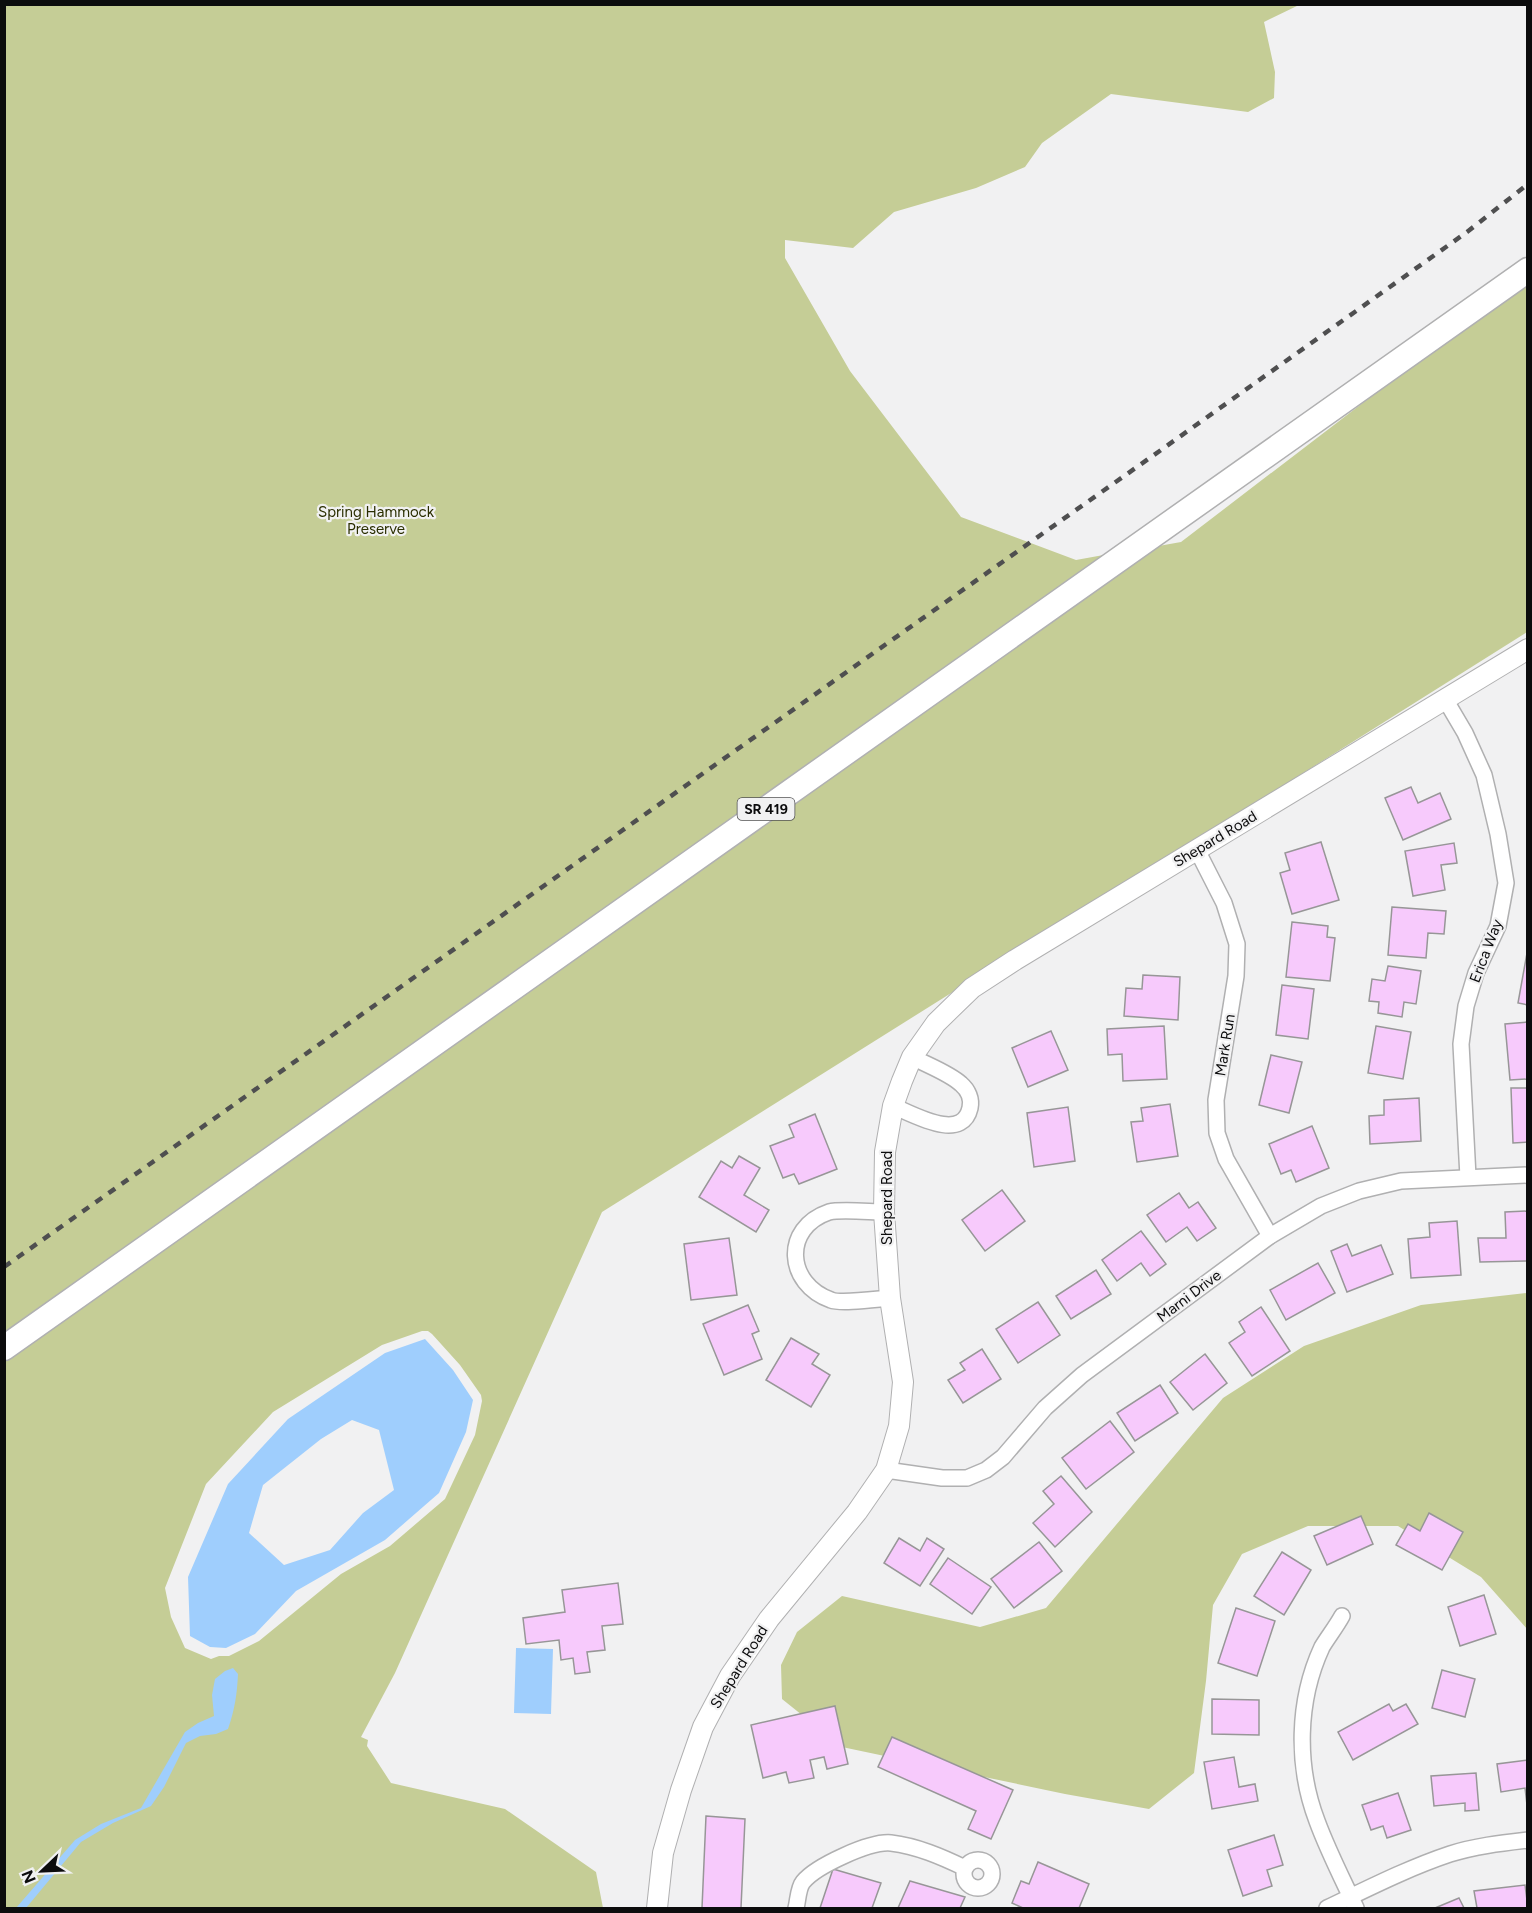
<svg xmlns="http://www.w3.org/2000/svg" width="1532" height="1913" font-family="Figtree,sans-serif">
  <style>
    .green { fill: #c5cd96; fill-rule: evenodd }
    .water { fill: #9fcefd; fill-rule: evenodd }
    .building { fill: #f7cafc; stroke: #979697; stroke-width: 1.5 }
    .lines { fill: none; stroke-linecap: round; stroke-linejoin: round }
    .minor-casing { stroke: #b0b0b1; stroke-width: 18 }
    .tertiary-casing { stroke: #b0b0b1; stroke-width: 22 }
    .primary-casing { stroke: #b0b0b1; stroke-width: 27 }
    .minor { stroke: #fff; stroke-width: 15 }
    .tertiary { stroke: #fff; stroke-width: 20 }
    .primary { stroke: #fff; stroke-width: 24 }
    .rail { stroke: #4f4f50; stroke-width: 4.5; stroke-dasharray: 8 8; stroke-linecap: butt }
    .labels { text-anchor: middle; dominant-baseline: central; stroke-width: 4.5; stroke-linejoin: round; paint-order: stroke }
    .shield { fill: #f1f1f2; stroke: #515152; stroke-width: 1.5 }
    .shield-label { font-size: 14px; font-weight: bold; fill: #0c0c0d }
    .park-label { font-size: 15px; fill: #2a2e00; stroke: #f1f1f2 }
    .street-label { font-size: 15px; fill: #0c0c0d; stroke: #f1f1f2 }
  </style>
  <rect width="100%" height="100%" fill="#f1f1f2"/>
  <g class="green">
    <polygon points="4,5 1299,5 1264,22 1275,72 1274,98 1248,112 1111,94 1042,143 1025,167 976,188 894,212 853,248 785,240 785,258 850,371 961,517 1076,560 1109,554 4,1336"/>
    <path d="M 1527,282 L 1527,632 L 1197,840 L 1010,952 L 966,980 L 956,990 L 602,1212 L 395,1673 L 361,1737 L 368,1740 L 367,1746 L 391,1783 L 505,1809 L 596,1872 L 603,1908 L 5,1908 L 4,1360 L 1153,547 L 1181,542 L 1441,343 ZM 422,1331 L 428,1331 L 432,1334 L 460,1365 L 481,1395 L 482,1401 L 475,1435 L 445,1499 L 390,1546 L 341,1574 L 259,1641 L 229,1656 L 219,1656 L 211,1659 L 185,1648 L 171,1617 L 165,1588 L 206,1484 L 273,1412 L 382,1345 Z"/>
    <polygon points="1527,1293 1527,1629 1481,1577 1398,1526 1308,1526 1242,1554 1213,1605 1206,1681 1194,1773 1149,1809 1065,1794 842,1747 782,1699 781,1665 797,1632 842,1596 980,1627 1046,1608 1223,1398 1304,1346 1421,1305"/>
  </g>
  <g class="water">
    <path d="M 425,1339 L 453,1370 L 473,1400 L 466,1432 L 439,1493 L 385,1540 L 296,1591 L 255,1634 L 226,1648 L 210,1647 L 190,1636 L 188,1577 L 228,1484 L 288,1419 L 385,1353 ZM 352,1420 L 379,1430 L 394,1490 L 363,1513 L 330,1550 L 284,1565 L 249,1533 L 263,1485 L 321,1439 Z"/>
    <polygon points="516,1648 553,1649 551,1714 514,1713"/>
    <path d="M 233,1668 L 238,1674 C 237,1694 235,1709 228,1729 L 216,1734 L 200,1736 L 186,1743 L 164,1787 L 151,1806 L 113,1823 L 81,1842 L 26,1908 L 16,1908 L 75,1840 L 101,1824 L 141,1808 L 185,1732 L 198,1723 L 214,1716 L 212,1695 L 215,1679 L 225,1671 Z"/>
  </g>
  <g class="building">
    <polygon points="1411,787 1418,803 1440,793 1451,819 1403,840 1385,798"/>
    <polygon points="1321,842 1339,900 1292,914 1280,873 1290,870 1285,853"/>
    <polygon points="1454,843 1457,863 1441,865 1445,890 1413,896 1405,851"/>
    <polygon points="1392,907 1446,911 1444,934 1428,933 1426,958 1388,955"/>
    <polygon points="1292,922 1328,926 1327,937 1335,938 1330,981 1286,977"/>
    <polygon points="1527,953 1528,953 1528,1005 1518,1003"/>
    <polygon points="1388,966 1421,971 1416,1004 1404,1002 1402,1017 1378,1013 1379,1002 1369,1001 1372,979 1385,981"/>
    <polygon points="1143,975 1180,977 1178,1020 1124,1016 1126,988 1142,989"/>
    <polygon points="1282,985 1314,989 1308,1039 1276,1035"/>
    <polygon points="1528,1022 1528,1079 1510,1080 1505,1024"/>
    <polygon points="1164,1026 1167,1079 1123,1081 1122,1054 1108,1055 1107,1029"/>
    <polygon points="1376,1026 1411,1032 1403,1079 1368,1073"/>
    <polygon points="1051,1031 1068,1070 1028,1087 1012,1048"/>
    <polygon points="1271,1055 1302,1062 1289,1113 1259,1105"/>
    <polygon points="1511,1088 1528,1088 1528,1142 1513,1143"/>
    <polygon points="1419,1098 1421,1141 1370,1144 1369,1116 1384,1115 1384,1100"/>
    <polygon points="1170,1104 1178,1156 1137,1162 1131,1122 1143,1121 1141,1108"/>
    <polygon points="1068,1107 1075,1161 1034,1167 1027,1113"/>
    <polygon points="815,1114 837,1169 799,1184 794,1174 783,1178 770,1146 794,1137 789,1125"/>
    <polygon points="1312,1126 1329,1168 1296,1182 1291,1170 1281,1174 1269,1144"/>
    <polygon points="739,1156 760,1168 744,1195 769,1210 756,1232 699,1197 721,1161 732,1168"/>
    <polygon points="1002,1190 1025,1221 985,1251 962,1220"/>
    <polygon points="1179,1193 1189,1208 1198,1202 1216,1228 1197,1241 1187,1227 1166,1242 1147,1215"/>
    <polygon points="1528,1211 1528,1261 1480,1262 1478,1238 1506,1238 1505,1212"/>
    <polygon points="1457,1221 1461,1275 1411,1278 1408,1239 1430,1237 1429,1223"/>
    <polygon points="1141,1231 1166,1264 1150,1276 1141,1263 1117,1281 1102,1260"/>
    <polygon points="729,1238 737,1295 691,1300 684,1244"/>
    <polygon points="1347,1244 1352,1256 1381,1245 1393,1274 1347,1292 1331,1251"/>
    <polygon points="1318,1263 1335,1293 1286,1320 1270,1290"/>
    <polygon points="1096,1270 1111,1294 1071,1319 1056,1296"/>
    <polygon points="1038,1302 1060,1335 1018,1363 996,1329"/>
    <polygon points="748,1305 759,1331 752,1334 762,1359 724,1375 703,1324"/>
    <polygon points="1261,1307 1290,1351 1252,1376 1229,1343 1245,1332 1239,1322"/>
    <polygon points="791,1338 819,1354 812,1364 830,1375 811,1407 766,1380"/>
    <polygon points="982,1349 1001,1379 963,1403 948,1380 965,1370 960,1363"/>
    <polygon points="1205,1354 1227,1383 1193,1410 1170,1382"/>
    <polygon points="1160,1385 1178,1413 1135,1441 1117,1413"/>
    <polygon points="1110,1421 1134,1452 1086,1489 1062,1458"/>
    <polygon points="1061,1476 1092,1512 1055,1547 1033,1523 1054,1504 1043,1491"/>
    <polygon points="1429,1513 1463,1532 1442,1570 1396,1545 1408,1524 1420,1531"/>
    <polygon points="1361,1516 1373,1544 1327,1565 1314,1536"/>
    <polygon points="899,1538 920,1551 927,1538 944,1549 920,1586 884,1563"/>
    <polygon points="1039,1542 1062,1571 1014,1608 991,1579"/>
    <polygon points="1282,1552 1311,1570 1284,1615 1254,1596"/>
    <polygon points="948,1558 991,1587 972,1614 930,1584"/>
    <polygon points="618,1583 623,1624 602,1626 605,1650 587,1652 590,1672 575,1674 573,1658 561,1660 559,1640 526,1644 523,1618 565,1612 562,1590"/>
    <polygon points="1484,1595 1496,1634 1460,1646 1448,1607"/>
    <polygon points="1236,1608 1275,1621 1257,1676 1218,1663"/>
    <polygon points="1442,1670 1475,1679 1465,1717 1432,1708"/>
    <polygon points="1212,1699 1259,1700 1259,1735 1212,1734"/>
    <polygon points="1389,1704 1393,1711 1406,1704 1418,1724 1353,1760 1338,1732"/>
    <polygon points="835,1706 848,1764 827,1769 824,1757 810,1760 814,1778 789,1783 786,1772 763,1778 751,1725"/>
    <polygon points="892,1737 1013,1790 991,1839 968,1829 976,1811 878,1767"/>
    <polygon points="1234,1757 1239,1787 1255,1784 1258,1801 1212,1809 1204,1762"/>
    <polygon points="1528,1760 1528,1804 1527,1805 1525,1788 1501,1792 1497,1764"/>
    <polygon points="1476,1773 1479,1810 1465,1811 1465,1803 1434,1806 1431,1776"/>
    <polygon points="1398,1793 1411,1830 1387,1838 1383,1826 1371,1830 1362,1805"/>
    <polygon points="706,1816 745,1819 741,1908 702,1908"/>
    <polygon points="1274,1835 1283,1865 1267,1870 1272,1886 1243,1896 1228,1850"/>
    <polygon points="1038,1862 1089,1884 1079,1908 1023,1908 1012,1903 1021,1881 1029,1884"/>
    <polygon points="833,1869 881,1883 872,1908 820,1908"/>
    <polygon points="910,1881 965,1897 960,1908 898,1908"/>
    <polygon points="1525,1885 1528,1908 1477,1908 1474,1891"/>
    <polygon points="1459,1898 1464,1908 1435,1908"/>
  </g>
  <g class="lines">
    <g class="minor-casing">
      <g id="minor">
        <polyline points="1445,699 1465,733 1484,775 1498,834 1506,883 1498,926 1476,973 1466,1006 1461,1044 1468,1177"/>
        <polyline points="1197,850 1224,903 1237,944 1236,976 1216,1100 1217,1133 1226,1159 1270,1236"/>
        <path d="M 893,1106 C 913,1114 962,1143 970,1108 C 972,1099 968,1090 961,1084 C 949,1073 927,1065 912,1057"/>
        <path d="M 884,1212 C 871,1212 841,1209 829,1212 C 782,1228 786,1284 831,1300 C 841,1304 877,1299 890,1298"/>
        <polyline points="886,1470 942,1478 967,1478 986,1470 1003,1457 1045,1408 1082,1375 1270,1236 1321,1206 1359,1191 1401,1181 1528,1175"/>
        <path d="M 1342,1616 C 1336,1627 1328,1637 1322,1647 C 1297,1701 1296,1766 1317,1821 C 1328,1851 1343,1880 1356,1908"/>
        <circle cx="978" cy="1874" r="14"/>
        <path d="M 796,1908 C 798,1901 798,1888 803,1882 C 816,1866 870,1841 891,1843 C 917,1846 942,1857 965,1868"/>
        <path d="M 1327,1908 C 1367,1889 1408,1868 1450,1854 C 1475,1846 1502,1843 1528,1840"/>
      </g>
    </g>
    <g class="tertiary-casing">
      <polyline id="tertiary" points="657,1908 663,1853 681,1790 703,1727 730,1676 769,1619 857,1512 886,1470 899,1426 903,1382 890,1298 884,1212 885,1152 893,1106 902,1081 912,1057 936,1023 972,988 1015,960 1528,649"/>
    </g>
    <g class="primary-casing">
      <polyline id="primary" points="4,1348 1528,270"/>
    </g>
    <use href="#minor" class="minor"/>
    <use href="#tertiary" class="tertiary"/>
    <use href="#primary" class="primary"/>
    <polyline class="rail" points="4,1267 1161,450 1467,232 1528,184"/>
  </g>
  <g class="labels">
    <rect class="shield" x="737.5" y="798" width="57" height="22" rx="4.5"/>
    <g class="shield-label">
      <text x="766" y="809">SR 419</text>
    </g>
    <g class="park-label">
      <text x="376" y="512">Spring Hammock<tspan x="376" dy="17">Preserve</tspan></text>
    </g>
    <g class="street-label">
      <text transform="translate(1215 839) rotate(-31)">Shepard Road</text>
      <text transform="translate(1486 951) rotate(-69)">Erica Way</text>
      <text transform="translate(1225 1045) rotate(-81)">Mark Run</text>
      <text transform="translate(887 1198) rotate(-90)">Shepard Road</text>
      <text transform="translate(1189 1296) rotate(-37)">Marni Drive</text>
      <text transform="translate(739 1667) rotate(-58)">Shepard Road</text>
    </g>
  </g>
  <rect width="1532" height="1913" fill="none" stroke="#0c0c0d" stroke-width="12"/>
  <g transform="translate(42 1871) rotate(247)" stroke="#f1f1f2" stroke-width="4.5" paint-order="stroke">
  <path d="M0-4.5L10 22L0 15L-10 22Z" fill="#0c0c0d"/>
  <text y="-9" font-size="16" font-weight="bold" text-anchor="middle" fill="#0c0c0d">N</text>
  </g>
</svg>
